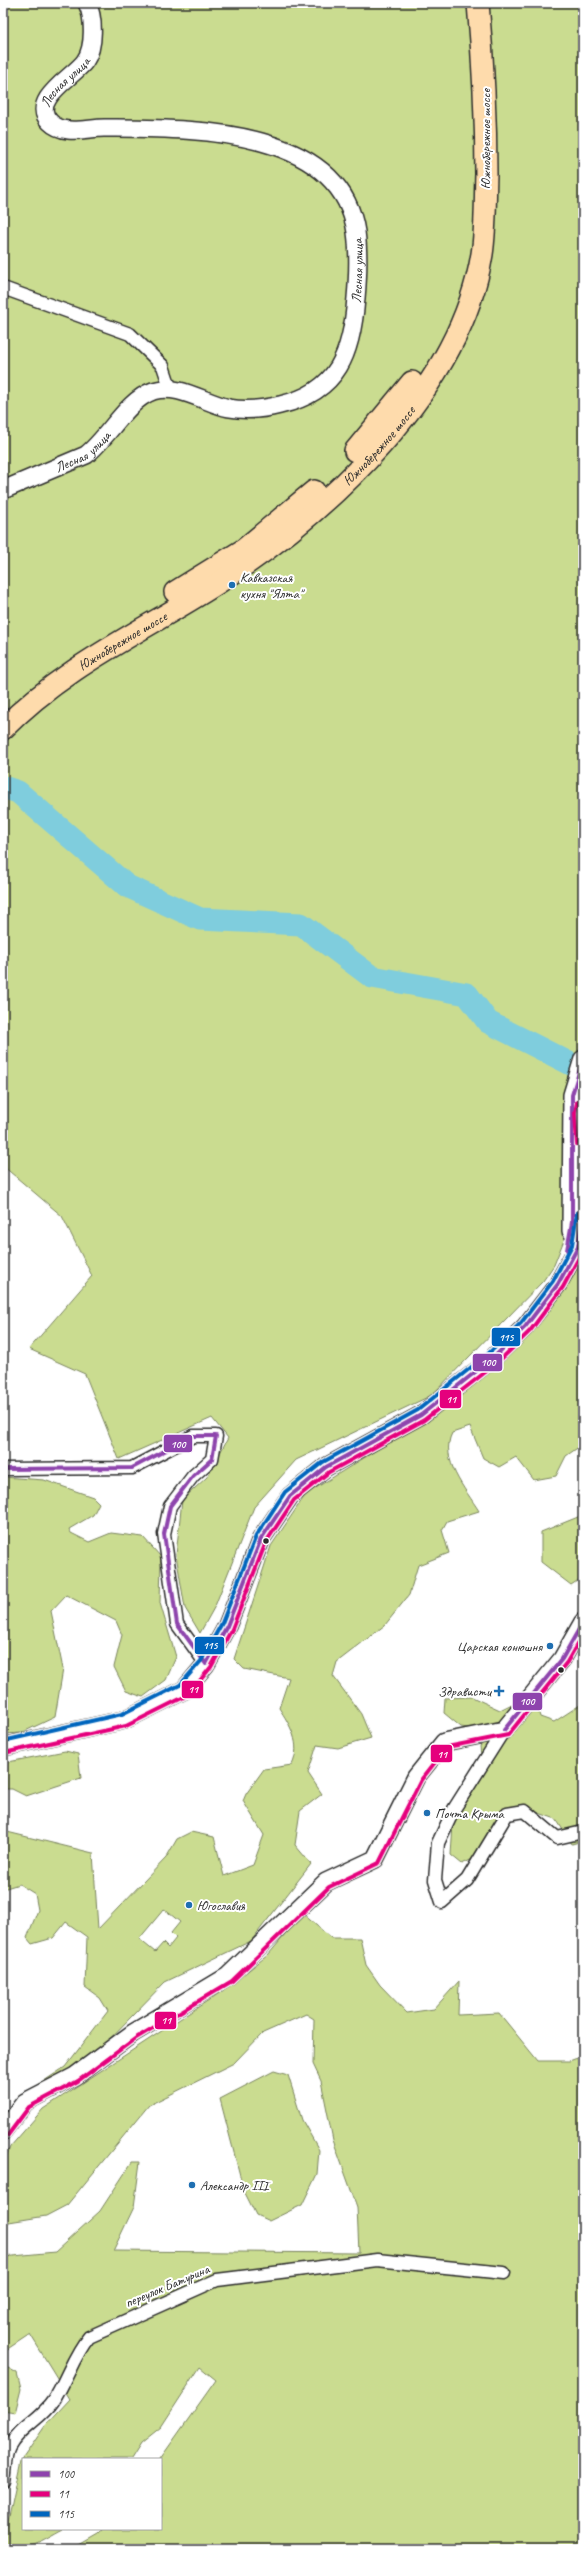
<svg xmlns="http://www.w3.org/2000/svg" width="586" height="2552" font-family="Caveat,sans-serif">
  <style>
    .green { fill: #cadc90; stroke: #7a845e; fill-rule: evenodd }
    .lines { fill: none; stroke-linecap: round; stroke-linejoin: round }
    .river { stroke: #7fcddd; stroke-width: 23 }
    .street-casing { stroke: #2b2b2b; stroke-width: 15 }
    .secondary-casing { stroke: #2b2b2b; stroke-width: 20 }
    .highway-casing { stroke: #2b2b2b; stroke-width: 24 }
    .street { stroke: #fff; stroke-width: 12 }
    .secondary { stroke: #fff; stroke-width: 17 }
    .highway { stroke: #fedbac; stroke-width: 21 }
    .bus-1-casing { stroke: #fff; stroke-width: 7 }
    .bus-2-casing { stroke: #fff; stroke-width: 7 }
    .bus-3-casing { stroke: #fff; stroke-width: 7 }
    .bus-1 { stroke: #8e44ad; stroke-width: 4 }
    .bus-2 { stroke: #e5007d; stroke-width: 4 }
    .bus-3 { stroke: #0065bd; stroke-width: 4 }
    .poi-dot { fill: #1f6fb2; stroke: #fff; stroke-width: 1.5 }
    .bus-dot { fill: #2b2b2b; stroke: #fff; stroke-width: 1.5 }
    .labels { text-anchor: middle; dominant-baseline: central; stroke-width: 4; stroke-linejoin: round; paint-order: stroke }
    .street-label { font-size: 14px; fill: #2b2b2b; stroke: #fff }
    .poi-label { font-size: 14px; fill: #2b2b2b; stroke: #fff; text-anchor: start }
    .line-badge { stroke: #fff; stroke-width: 1.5 }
    .badge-label { font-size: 11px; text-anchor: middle; font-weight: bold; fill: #fff }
  </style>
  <rect width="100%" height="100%" fill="#fff"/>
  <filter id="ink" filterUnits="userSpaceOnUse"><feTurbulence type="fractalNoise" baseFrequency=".025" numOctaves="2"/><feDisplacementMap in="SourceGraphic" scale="8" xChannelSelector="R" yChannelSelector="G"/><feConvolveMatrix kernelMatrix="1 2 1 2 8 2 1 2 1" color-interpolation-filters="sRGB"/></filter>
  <g filter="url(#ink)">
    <g class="green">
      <polygon points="3,3 583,3 583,1044 567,1079 564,1127 566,1235 554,1265 543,1281 432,1395 296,1460 254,1507 215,1606 200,1633 185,1608 176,1555 182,1500 207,1477 228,1438 212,1418 119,1459 85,1374 29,1349 92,1276 62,1216 3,1166"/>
      <path d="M 583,1252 L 583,1444 L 566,1456 L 556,1476 L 534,1480 L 516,1457 L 499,1467 L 483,1458 L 470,1427 L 452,1433 C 439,1459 466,1490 479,1511 L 447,1521 L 442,1530 L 449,1553 L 418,1565 L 409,1595 L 385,1625 L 337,1662 L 333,1676 L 361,1714 L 371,1738 L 338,1748 L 317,1745 L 308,1773 L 322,1794 L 300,1811 L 295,1845 L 311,1864 L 251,1941 L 165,1982 L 99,2050 L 51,2085 L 38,2085 L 65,2067 L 108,2011 L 100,1998 L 85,1987 L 87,1937 L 66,1922 L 53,1938 L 32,1944 L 27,1938 L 38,1910 L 35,1894 L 19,1884 L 3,1889 L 3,1831 L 93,1853 L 98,1929 L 166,1858 L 177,1839 L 191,1832 L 214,1837 L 224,1876 L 253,1865 L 264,1835 L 243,1801 L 246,1794 L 264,1769 L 292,1765 C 302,1744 290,1725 279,1708 L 289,1678 L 244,1669 L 234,1659 L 271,1546 L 306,1494 L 444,1408 L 466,1385 L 504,1360 L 548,1313 L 573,1277 ZM 164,1909 L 180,1922 L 171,1933 L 176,1938 L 168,1948 L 163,1943 L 155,1952 L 139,1939 Z"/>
      <polygon points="3,1477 44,1480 93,1497 99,1503 93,1515 69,1529 71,1533 89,1542 111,1533 143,1537 161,1557 160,1603 176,1657 166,1680 143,1697 126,1691 114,1667 122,1635 116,1621 66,1595 51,1611 63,1669 55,1717 21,1733 3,1734"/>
      <polygon points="583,1512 583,1577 571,1585 541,1562 541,1532 578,1517"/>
      <polygon points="534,1693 540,1717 554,1722 583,1703 583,1841 572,1844 556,1819 519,1806 492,1832 481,1855 462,1864 451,1855 453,1823 483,1776 480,1746 496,1732 461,1727 444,1713 445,1698 472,1697 500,1710"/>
      <polygon points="65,1751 78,1754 81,1778 26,1796 12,1789 3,1789 3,1763"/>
      <path d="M 303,1914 L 331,1938 L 360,1938 L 366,1965 L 380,1985 L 407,2013 L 434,2009 L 459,1981 L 458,2015 L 499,2013 L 538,2061 L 569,2061 L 583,2056 L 583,2549 L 73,2549 L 99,2534 L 104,2529 L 161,2529 L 160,2459 L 216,2380 L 200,2367 L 161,2427 L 141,2443 L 131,2459 L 23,2459 L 23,2529 L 63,2529 C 42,2540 28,2552 3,2545 L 21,2461 L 45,2426 L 70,2399 L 30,2334 L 3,2352 L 3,2257 L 55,2252 L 100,2211 L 132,2162 L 140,2162 L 134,2207 L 113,2251 L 359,2253 L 357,2207 L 333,2140 L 321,2081 L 313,2064 L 314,2019 L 306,2014 L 263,2033 L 234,2063 L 149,2105 L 67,2205 L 46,2216 L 9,2222 L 3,2227 L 3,2165 L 10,2147 L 43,2109 L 221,1992 L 268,1955 Z"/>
      <polygon points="274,2071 288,2075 302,2120 319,2150 317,2174 302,2205 269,2221 256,2215 244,2191 220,2099"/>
      <polygon points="3,2368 8,2368 17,2373 21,2389 15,2413 3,2411"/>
    </g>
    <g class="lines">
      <polyline class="river" points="3,787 18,792 127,886 200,919 301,924 372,977 467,994 488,1022 573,1065"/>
      <g class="street-casing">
        <g id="street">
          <polyline points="3,288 130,334 163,366 171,390"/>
          <polyline points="3,1469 132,1468 193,1436 216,1436 212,1459 193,1476 170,1506 164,1534 177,1624 206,1664"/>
          <polyline points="504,1730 454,1809 438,1843 435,1880 442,1902 467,1880 507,1814 525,1811 557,1838 583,1832"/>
          <path d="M 3,2480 C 5,2471 4,2456 9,2447 C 20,2427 41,2419 53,2401 C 67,2380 73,2356 89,2337 L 217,2280 L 377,2260 L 504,2273"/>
        </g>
      </g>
      <g class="secondary-casing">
        <g id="secondary">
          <path id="s1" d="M 3,490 L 86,455 C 108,438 127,400 153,391 C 178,383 205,403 229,408 C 246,411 264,409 280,405 C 339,392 352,352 356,298 C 358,276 359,254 356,232 C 340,125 186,129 104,128 C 87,128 64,136 50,122 C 28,100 75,76 85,61 C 95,47 94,17 87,3"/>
          <polyline points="571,1231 572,1095 583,1059"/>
          <polyline points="3,1747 124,1720 184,1690 206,1664 227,1626 261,1539 290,1496 326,1467 421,1415 493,1358 525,1327 558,1284 578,1247 583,1214"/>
          <polyline points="3,2131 25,2102 75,2076 133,2033 228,1976 326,1882 375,1859 416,1777 444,1742 504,1730 562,1659 583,1622"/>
        </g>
      </g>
      <g class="highway-casing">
        <g id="highway">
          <polyline points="355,451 412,382"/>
          <polyline points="175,592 243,550 314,491"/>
          <path id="s2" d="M 3,729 C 63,667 143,631 215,585 C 326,514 460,391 482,254 C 486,228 485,200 486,174 C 486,116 483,60 478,3"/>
        </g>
      </g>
      <use href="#street" class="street"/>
      <use href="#secondary" class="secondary"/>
      <use href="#highway" class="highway"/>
      <g class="bus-1-casing">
        <g id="bus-1">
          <polyline points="567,1250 572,1222 572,1095 583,1059"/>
          <polyline points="3,1469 132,1468 193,1436 216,1436 212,1459 193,1476 170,1506 164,1534 177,1624 206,1664 227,1626 261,1539 290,1496 326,1467 421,1415 493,1358 525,1327 558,1284 578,1247 583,1214"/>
          <polyline points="504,1730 562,1659 583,1622"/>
        </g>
      </g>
      <g class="bus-2-casing">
        <g id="bus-2">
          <polyline points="577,1144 575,1113 577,1102"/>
          <polyline points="4,1753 126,1726 188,1695 211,1667 232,1629 266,1542 294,1500 329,1472 424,1420 497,1363 530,1331 563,1287 583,1250"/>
          <polyline points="8,2135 29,2107 78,2081 136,2038 232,1981 329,1887 379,1863 421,1780 447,1747 508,1735 567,1662 583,1634"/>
        </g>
      </g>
      <g class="bus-3-casing">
        <polyline id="bus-3" points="3,1741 122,1714 180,1685 201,1661 222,1623 256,1536 285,1492 323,1462 418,1410 489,1353 521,1323 553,1281 572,1245 577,1213"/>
      </g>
      <use href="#bus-1" class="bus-1"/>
      <use href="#bus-2" class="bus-2"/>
      <use href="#bus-3" class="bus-3"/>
    </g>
  </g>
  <g class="poi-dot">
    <circle cx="232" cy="585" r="4"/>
    <circle cx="550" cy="1646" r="4"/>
    <path d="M497 1685h4v4h4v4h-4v4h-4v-4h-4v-4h4z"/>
    <circle cx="427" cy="1813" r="4"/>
    <circle cx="189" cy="1905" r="4"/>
    <circle cx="192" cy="2185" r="4"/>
  </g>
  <g class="bus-dot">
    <circle cx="266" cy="1541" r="3.5"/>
    <circle cx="561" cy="1670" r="3.5"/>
  </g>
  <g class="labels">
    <g class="street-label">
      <text stroke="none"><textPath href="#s1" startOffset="927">Лесная улица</textPath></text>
      <text transform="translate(485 139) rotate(-90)">Южнобережное шоссе</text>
      <text stroke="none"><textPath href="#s1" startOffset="485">Лесная улица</textPath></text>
      <text stroke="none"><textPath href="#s2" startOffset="473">Южнобережное шоссе</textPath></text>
      <text stroke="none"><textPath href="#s1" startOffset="89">Лесная улица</textPath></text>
      <text stroke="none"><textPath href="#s2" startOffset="149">Южнобережное шоссе</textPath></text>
      <text transform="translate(167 2286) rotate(-23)">переулок Батурина</text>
    </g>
    <g class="poi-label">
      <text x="240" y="577">Кавказская<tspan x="240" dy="16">кухня "Ялта"</tspan></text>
      <text x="542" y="1646" text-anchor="end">Царская конюшня</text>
      <text x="491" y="1691" text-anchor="end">Здрависти</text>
      <text x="435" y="1813">Почта Крыма</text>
      <text x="197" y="1905">Югославия</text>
      <text x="200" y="2185">Александр III</text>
    </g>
  </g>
  <g class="line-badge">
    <rect x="491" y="1327" width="30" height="20" rx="4" fill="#0065bd"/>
    <rect x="472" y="1353" width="31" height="19" rx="4" fill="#8e44ad"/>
    <rect x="439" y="1389" width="23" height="20" rx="4" fill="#e5007d"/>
    <rect x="163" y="1434" width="30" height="19" rx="4" fill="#8e44ad"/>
    <rect x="194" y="1636" width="31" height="19" rx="4" fill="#0065bd"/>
    <rect x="181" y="1680" width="23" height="19" rx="4" fill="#e5007d"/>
    <rect x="512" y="1692" width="31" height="19" rx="4" fill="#8e44ad"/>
    <rect x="430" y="1744" width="23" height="19" rx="4" fill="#e5007d"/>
    <rect x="154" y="2011" width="23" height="19" rx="4" fill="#e5007d"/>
  </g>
  <g class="badge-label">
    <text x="506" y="1341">115</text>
    <text x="488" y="1366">100</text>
    <text x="451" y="1403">11</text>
    <text x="178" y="1448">100</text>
    <text x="210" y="1649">115</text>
    <text x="193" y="1693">11</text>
    <text x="527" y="1705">100</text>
    <text x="442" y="1758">11</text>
    <text x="166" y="2024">11</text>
  </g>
  <rect width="586" height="2552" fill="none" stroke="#fff" stroke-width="16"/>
  <rect x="8" y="8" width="570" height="2536" fill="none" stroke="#2b2b2b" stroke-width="1.5" filter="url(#ink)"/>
  <rect x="22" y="2458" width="140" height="72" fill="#ffffff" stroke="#aaaaaa"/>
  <rect x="30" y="2471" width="20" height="6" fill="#8e44ad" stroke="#aaaaaa"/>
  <text x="58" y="2478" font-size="12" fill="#2b2b2b">100</text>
  <rect x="30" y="2491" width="20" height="6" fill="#e5007d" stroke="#aaaaaa"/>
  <text x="58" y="2498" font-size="12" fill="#2b2b2b">11</text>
  <rect x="30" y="2511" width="20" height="6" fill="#0065bd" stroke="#aaaaaa"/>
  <text x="58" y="2518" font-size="12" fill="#2b2b2b">115</text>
</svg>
